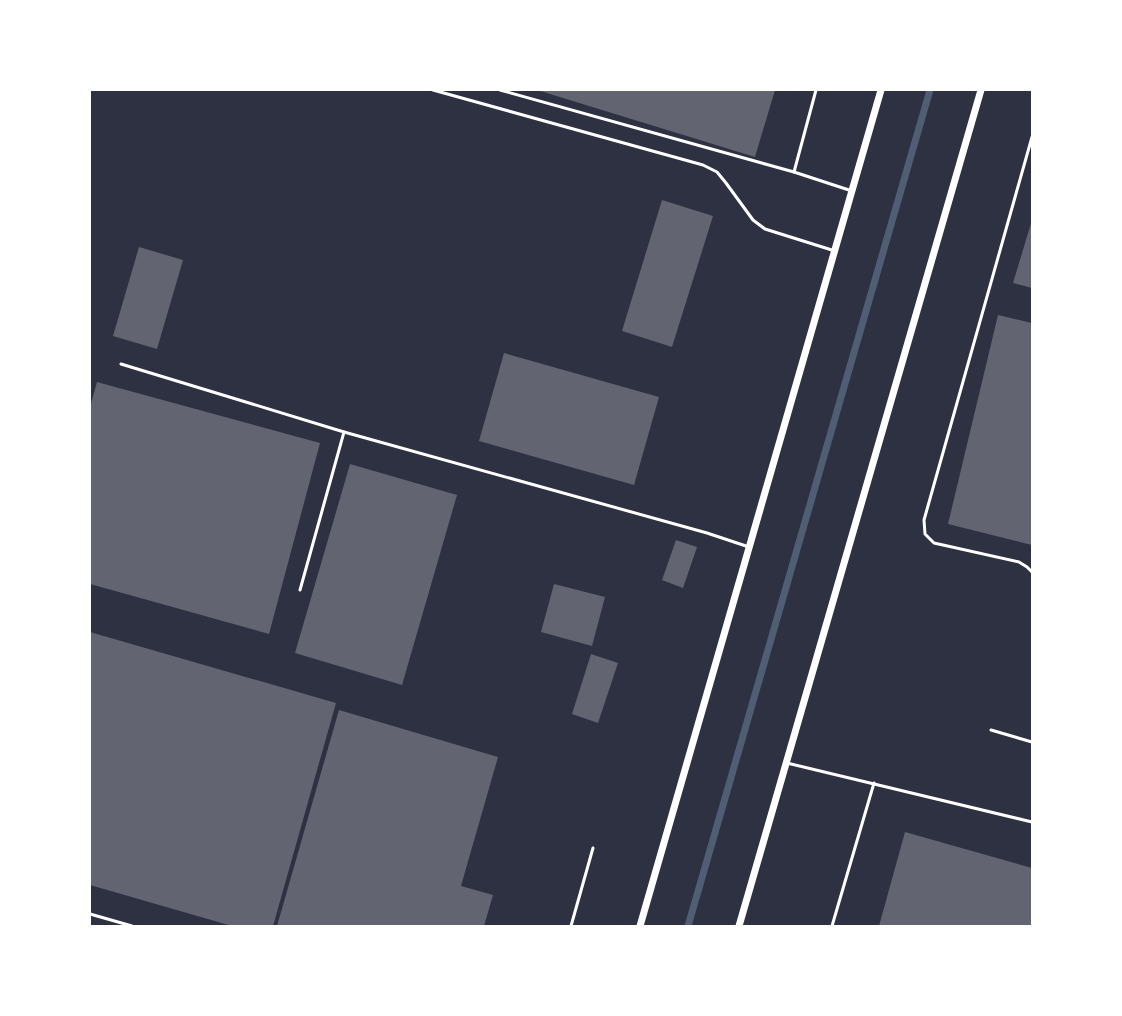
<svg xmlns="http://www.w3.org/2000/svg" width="1122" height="1016" font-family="Quicksand,sans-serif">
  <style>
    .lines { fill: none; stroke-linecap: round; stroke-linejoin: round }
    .stream { stroke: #4f5d75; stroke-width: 7 }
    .building { fill: #626471 }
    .service { stroke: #fff; stroke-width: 3 }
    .tertiary { stroke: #fff; stroke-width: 7 }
  </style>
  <rect width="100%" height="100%" fill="#2d3142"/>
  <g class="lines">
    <polyline class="stream" points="688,926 930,90"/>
  </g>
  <g class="building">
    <polygon points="537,90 775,90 755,157"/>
    <polygon points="662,200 713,216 672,347 622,331"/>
    <polygon points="1032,220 1032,288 1013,283"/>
    <polygon points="139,247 183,260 157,349 113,336"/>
    <polygon points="998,315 1032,323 1032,545 948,524"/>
    <polygon points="504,353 659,397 634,485 479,441"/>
    <polygon points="97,382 320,443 269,634 90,584 90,407"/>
    <polygon points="350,464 457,495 402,685 295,653"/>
    <polygon points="676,540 697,547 683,588 662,580"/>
    <polygon points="554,584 605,597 592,646 541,632"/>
    <polygon points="90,632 336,703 273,926 232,926 90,885"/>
    <polygon points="591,654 618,663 598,723 572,714"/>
    <polygon points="339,710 498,757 461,886 493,895 484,926 277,926"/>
    <polygon points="905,832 1032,868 1032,926 879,926"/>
  </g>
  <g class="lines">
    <g class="service">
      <polyline points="433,90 703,165 717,172 726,183 753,220 765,229 835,251"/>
      <polyline points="500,90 794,172 816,90"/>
      <polyline points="1032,137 924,520 925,534 934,543 1019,562 1027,567 1032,572"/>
      <polyline points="794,172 852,191"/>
      <polyline points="121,364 344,432 707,533 749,547"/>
      <polyline points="300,590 344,432"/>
      <polyline points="991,730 1032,742"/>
      <polyline points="787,763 1032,822"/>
      <polyline points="90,914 132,926"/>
      <polyline points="571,926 593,848"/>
      <polyline points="832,926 874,783"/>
    </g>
    <g class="tertiary">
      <polyline points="640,926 881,90"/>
      <polyline points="739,926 981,90"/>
    </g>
  </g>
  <rect width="1122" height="1016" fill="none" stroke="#ffffff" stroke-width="182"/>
</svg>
